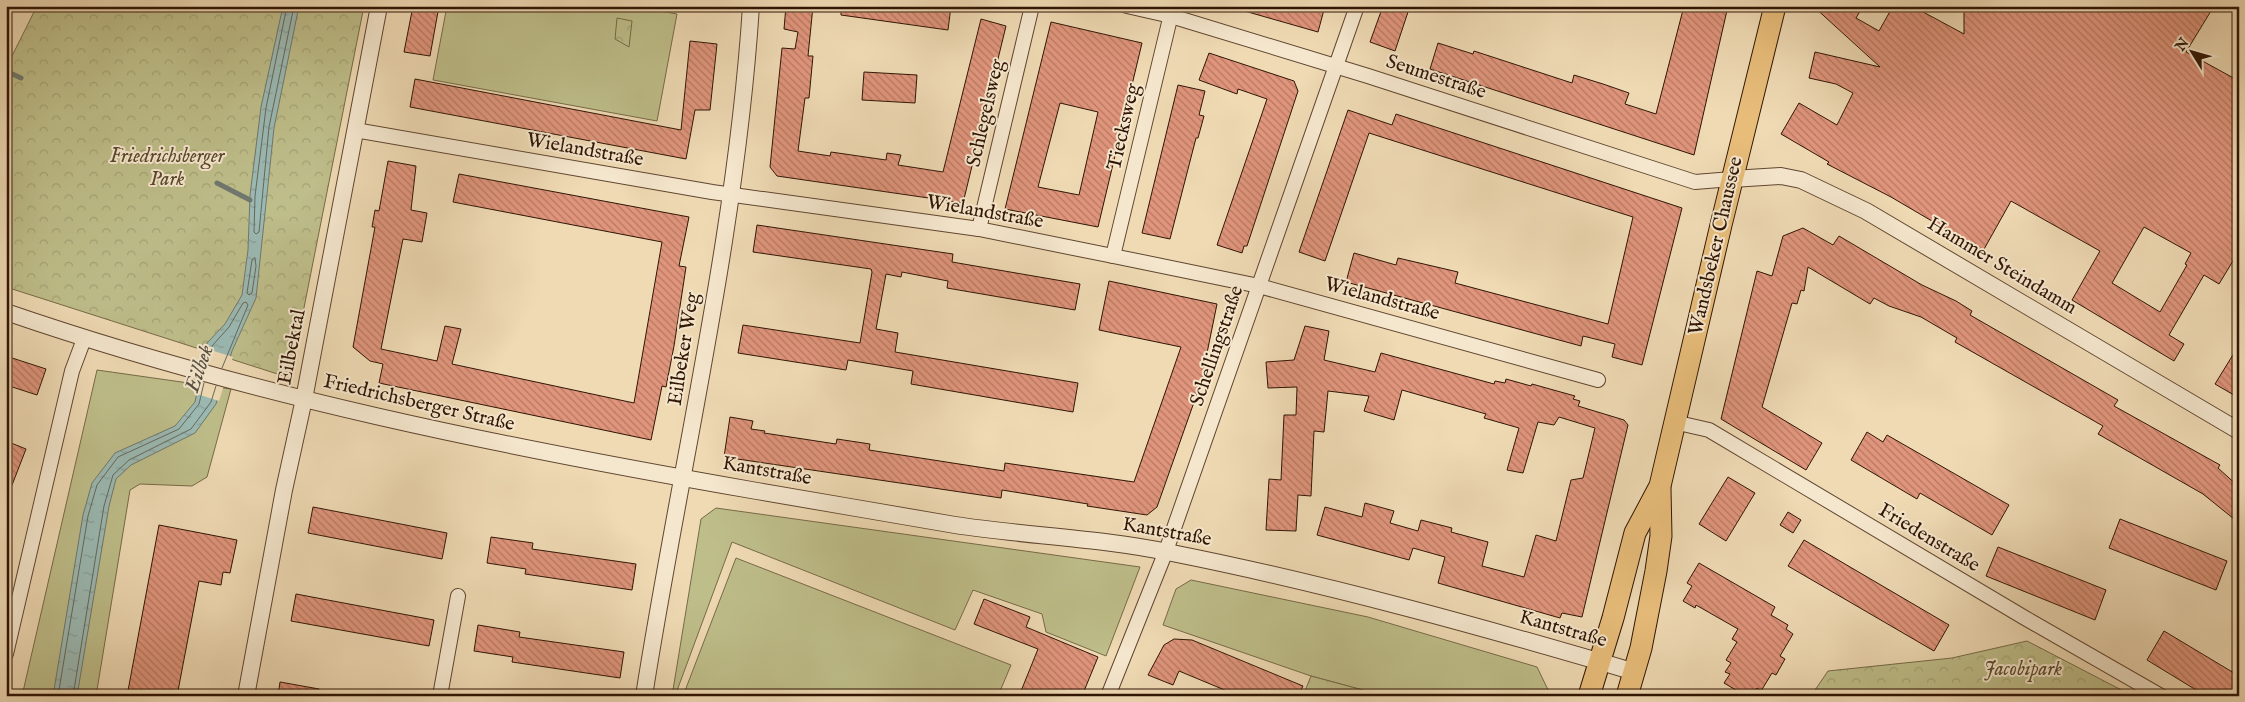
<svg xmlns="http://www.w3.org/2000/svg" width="2245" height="702" font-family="'IM FELL English',serif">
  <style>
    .green { fill: #bebe8a; stroke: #776a47 }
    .park { fill: url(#park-crowns); stroke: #776a47 }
    .water { fill: url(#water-ripples); stroke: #70786e }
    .pier { fill: #efdab4 }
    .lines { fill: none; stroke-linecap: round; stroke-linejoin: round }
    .shore { stroke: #66685c; stroke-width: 1 }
    .stream { stroke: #70786e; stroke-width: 5 }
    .building { fill: url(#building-back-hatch); stroke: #301504; fill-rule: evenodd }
    .minor-casing { stroke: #604630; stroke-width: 16 }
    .tertiary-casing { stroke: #604630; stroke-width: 18 }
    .primary-casing { stroke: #301504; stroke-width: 23 }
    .minor { stroke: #f5e7ce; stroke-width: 14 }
    .tertiary { stroke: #f5e7ce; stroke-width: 16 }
    .primary { stroke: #e8bd7a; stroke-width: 21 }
    .labels { text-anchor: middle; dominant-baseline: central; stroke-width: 4; stroke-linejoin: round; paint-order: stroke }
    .street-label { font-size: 20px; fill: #301504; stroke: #f5e7ce }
    .park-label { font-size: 20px; font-style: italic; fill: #5b482c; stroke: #f5e7ce }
    .water-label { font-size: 21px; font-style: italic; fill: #554f42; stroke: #f5e7ce }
  </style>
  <defs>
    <pattern id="park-crowns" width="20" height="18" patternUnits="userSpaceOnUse" patternTransform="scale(1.25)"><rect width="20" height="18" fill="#bebe8a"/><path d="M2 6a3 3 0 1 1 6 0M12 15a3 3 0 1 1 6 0" fill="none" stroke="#a4a275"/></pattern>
    <pattern id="water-ripples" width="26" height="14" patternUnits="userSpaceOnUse" patternTransform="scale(1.25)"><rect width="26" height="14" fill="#9bbab4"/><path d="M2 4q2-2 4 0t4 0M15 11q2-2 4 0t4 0" fill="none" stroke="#869f99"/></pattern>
    <pattern id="building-back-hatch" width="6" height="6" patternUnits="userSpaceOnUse" patternTransform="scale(1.25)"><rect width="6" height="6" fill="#e0957c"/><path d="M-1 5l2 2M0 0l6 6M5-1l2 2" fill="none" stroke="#b67863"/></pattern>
  </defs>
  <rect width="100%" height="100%" fill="#efdab4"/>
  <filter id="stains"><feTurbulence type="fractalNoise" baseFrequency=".004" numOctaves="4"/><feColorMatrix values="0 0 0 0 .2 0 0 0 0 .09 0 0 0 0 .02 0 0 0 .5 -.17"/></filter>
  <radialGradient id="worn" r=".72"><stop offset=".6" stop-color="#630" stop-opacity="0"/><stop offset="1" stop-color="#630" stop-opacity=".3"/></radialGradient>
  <g class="green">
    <polygon points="447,6 635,6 677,14 657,121 433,80"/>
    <polygon points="97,370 231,389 207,477 192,486 140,484 130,490 96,696 22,696"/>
    <polygon points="716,508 1140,567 1106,656 1046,632 1042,614 973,590 955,630 732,542 675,696 672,696 701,519"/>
    <polygon points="736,558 1011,665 998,696 683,696"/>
    <polygon points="1191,580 1368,617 1537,667 1551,696 1385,696 1311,676 1163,625 1176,589"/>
  </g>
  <g class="park">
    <polygon points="37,6 364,6 290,378 6,287 6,68"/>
    <polygon points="617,18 632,21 629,47 615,39"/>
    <polygon points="2027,641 2133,696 1811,696 1828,671 1952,658"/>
    <polygon points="1311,676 1385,696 1303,696"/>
  </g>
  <polygon class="water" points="283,6 299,6 274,128 256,298 232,351 216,404 195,433 131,465 116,479 109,506 77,696 53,696 83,515 92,483 115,453 175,426 195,402 207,343 225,324 242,295 248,250 250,195 261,107"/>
  <polygon class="pier" points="204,348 233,357 219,401 194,393"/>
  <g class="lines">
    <g class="shore">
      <polyline points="287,6 266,108 255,196 254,232 256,234 259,232 269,127 294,6"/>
      <polygon points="255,258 256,266 252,293 249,295 247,293 252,260"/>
      <polyline points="208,364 212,346 229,327 243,303 246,302 248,305 222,368"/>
      <polyline points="58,696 88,516 97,485 118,457 179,429 199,404 204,383"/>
      <polyline points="73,696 104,506 113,475 129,460 191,429 211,402 216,386"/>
    </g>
    <g class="stream">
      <polyline points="6,71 21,78"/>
      <polyline points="217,183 250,200"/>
    </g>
  </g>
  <g class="building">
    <polygon points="413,6 439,6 430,56 404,52"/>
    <polygon points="786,6 813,6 808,56 813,56 809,98 805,98 798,151 830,156 831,152 886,160 887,153 901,155 898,165 943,172 981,19 1006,26 963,203 777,176 770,167 782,48 795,49 798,32 784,29"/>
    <polygon points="841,6 951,6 948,30 841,15"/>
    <polygon points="1241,6 1325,6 1318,32 1241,10"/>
    <polygon points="1383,6 1410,6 1395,51 1370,42"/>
    <polygon points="1684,6 1728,6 1694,155 1430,69 1438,43 1473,54 1474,51 1572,83 1574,75 1603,84 1629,93 1625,104 1656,114"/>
    <path d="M 1813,6 L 1863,6 L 1856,18 L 1879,31 L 1893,6 L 1912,6 L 1964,34 L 1964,6 L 2214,6 L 2186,52 L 2239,81 L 2239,251 L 2219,284 L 2204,275 L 2169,335 L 2184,344 L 2174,361 L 2072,300 L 2100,251 L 2011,201 L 1983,251 L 1891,197 L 1827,164 L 1829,162 L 1781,134 L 1799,103 L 1837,125 L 1853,93 L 1836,84 L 1809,78 L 1815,52 L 1880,67 ZM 2144,227 L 2191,253 L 2185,264 L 2187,265 L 2160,312 L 2112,283 Z"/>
    <path d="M 1051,22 L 1142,43 L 1098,227 L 1005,209 ZM 1060,103 L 1098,112 L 1079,195 L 1038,187 Z"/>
    <polygon points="690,41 717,44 710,110 695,110 686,159 410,107 415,79 681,130"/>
    <polygon points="1209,53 1294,81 1298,91 1247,246 1244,246 1242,253 1217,245 1267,99 1238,89 1237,94 1199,80"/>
    <polygon points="864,72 917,75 915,103 862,100"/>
    <polygon points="1178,85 1205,91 1199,115 1204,116 1198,138 1196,138 1170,239 1142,233"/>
    <polygon points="1348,110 1392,125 1396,114 1682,208 1642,365 1612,357 1615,344 1583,336 1581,346 1346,282 1354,253 1396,265 1398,258 1458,272 1455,283 1608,324 1633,217 1369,133 1325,261 1299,252"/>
    <polygon points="388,161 416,166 411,210 427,213 422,242 403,239 381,349 437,361 445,326 461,329 452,364 634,403 662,242 453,202 459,174 689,217 679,266 686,267 674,346 666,387 662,386 651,440 379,383 383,364 370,361 353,347 375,227 372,227 375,210 379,211"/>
    <polygon points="757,225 953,254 952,262 1080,284 1075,310 947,288 948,281 902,272 901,277 886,274 876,329 898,333 895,352 1078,383 1073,412 911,384 913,371 848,360 846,370 738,353 743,325 860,343 872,272 871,269 753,252"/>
    <polygon points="1803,228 1833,245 1839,236 1922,285 1956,301 1972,311 1970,315 2118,400 2114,406 2220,465 2218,468 2239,487 2239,523 2203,494 2098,434 2103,426 1955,342 1957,338 1921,317 1889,306 1874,298 1870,304 1808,267 1804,291 1801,290 1797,304 1792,303 1762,407 1822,443 1806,470 1721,419 1757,271 1772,276 1783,236"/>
    <polygon points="1109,281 1217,304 1207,353 1211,354 1157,507 1147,515 1087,506 1088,504 1002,490 1001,498 724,457 730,417 753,421 751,429 765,431 764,433 836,444 837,439 870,444 869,450 1004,471 1005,463 1134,482 1181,347 1099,330"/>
    <polygon points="1305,326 1329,331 1324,360 1375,372 1381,353 1494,384 1495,381 1505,383 1506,379 1531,386 1532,384 1575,396 1573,399 1580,401 1578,406 1624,420 1628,425 1582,617 1562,613 1560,618 1438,583 1445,557 1413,548 1409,560 1317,535 1325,507 1362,517 1365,503 1394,511 1390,523 1418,531 1421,520 1452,528 1451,532 1488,542 1482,566 1524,577 1536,535 1556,541 1571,480 1583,478 1595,428 1559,417 1554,425 1538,422 1523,473 1507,470 1519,428 1484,418 1486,414 1402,390 1394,420 1364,411 1369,396 1328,391 1324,432 1314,431 1311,496 1298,495 1296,531 1266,530 1269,479 1281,480 1284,415 1296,415 1297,387 1268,388 1266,362 1294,360"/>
    <polygon points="2239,345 2239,398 2215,384"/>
    <polygon points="6,356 46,369 37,395 6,385"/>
    <polygon points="1867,432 1883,442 1887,435 2009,505 1992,535 1920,493 1917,499 1851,460"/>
    <polygon points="6,441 26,449 7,498 6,498"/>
    <polygon points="1728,477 1755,493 1726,541 1699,524"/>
    <polygon points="313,507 447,533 442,559 308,533"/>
    <polygon points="1788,512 1801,520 1793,533 1780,525"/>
    <polygon points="2120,519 2227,561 2216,590 2109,548"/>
    <polygon points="159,525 237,540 230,573 223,572 221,585 199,581 177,696 127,696"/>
    <polygon points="491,537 533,543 532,549 636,564 632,590 525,574 526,569 487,563"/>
    <polygon points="1804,540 1949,625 1934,651 1788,566"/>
    <polygon points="1998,547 2106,590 2095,620 1986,576"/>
    <polygon points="1699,563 1775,607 1771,615 1788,625 1786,629 1793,634 1780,656 1785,659 1776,675 1772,673 1761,691 1757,688 1753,696 1746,696 1724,683 1730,674 1725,672 1731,663 1726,660 1737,642 1732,639 1738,629 1696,605 1695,608 1683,601 1692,586 1687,583"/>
    <polygon points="296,594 434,620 429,646 291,621"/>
    <polygon points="984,599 1030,617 1026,627 1098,657 1082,696 1019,696 1038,649 974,624"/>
    <polygon points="478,625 520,632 519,637 624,652 620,678 512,662 513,657 474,651"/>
    <polygon points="2164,631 2239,676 2239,696 2206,696 2147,660"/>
    <polygon points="1174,639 1192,640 1303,686 1298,696 1239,696 1179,671 1173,685 1148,675 1164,645"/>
    <polygon points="280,682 319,689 318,696 278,696"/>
  </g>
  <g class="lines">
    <g class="minor-casing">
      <g id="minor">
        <polyline points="1127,6 1171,16 1368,76 1695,182 1732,179"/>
        <polyline points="355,130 712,192 979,229 1113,256 1259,286 1598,380"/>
        <polyline points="979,229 1032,6"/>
        <polyline points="1113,256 1173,6"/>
        <polyline points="1674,422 1709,430 2025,618 2161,696"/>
        <polyline points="6,654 72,371 84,339"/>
        <polyline points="440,696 458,596"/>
        <polyline points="1108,696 1166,551 1357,6"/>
      </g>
    </g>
    <g class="tertiary-casing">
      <g id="tertiary">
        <polyline points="1732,179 1781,176 1801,180 1866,211 2239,431"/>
        <path d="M 6,312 C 250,396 503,447 757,491 C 823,502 889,514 955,525 C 1027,536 1101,538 1172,553 C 1328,584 1482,627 1635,672"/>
        <polyline points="246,696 284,490 304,399 379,6"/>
        <path d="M 644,696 C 680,466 736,239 751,6"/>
      </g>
    </g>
    <g class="primary-casing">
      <g id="primary">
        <polyline points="1589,696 1613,618 1635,533 1660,486 1721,225 1775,6"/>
        <polyline points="1627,696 1641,648 1656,571 1661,536 1660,489"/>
      </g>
    </g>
    <use href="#minor" class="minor"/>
    <use href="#tertiary" class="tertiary"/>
    <use href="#primary" class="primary"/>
  </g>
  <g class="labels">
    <g class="street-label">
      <text transform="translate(1436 77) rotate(18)">Seumestraße</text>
      <text transform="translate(986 113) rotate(-77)">Schlegelsweg</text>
      <text transform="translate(1124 127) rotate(-77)">Tiecksweg</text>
      <text transform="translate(585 150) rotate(10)">Wielandstraße</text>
      <text transform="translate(985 212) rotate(10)">Wielandstraße</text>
      <text transform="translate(1716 246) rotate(-77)">Wandsbeker Chaussee</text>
      <text transform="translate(2002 266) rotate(31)">Hammer Steindamm</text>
      <text transform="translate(1382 299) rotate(15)">Wielandstraße</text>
      <text transform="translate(1217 346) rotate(-71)">Schellingstraße</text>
      <text transform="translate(292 347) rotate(-79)">Eilbektal</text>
      <text transform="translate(684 349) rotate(-81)">Eilbeker Weg</text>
      <text transform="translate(419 403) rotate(13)">Friedrichsberger Straße</text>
      <text transform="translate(767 471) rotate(10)">Kantstraße</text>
      <text transform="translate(1167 532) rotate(10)">Kantstraße</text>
      <text transform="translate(1929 538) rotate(31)">Friedenstraße</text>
      <text transform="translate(1563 629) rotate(16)">Kantstraße</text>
    </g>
    <g class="park-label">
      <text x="167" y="156">Friedrichsberger<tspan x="167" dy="23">Park</tspan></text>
      <text x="2023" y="669">Jacobipark</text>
    </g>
    <g class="water-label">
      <text transform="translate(200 369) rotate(-71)">Eilbek</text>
    </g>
  </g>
  <rect width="2245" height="702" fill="none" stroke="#efdab4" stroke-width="25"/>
  <rect x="8" y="8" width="2230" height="687" fill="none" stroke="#301504" stroke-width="2.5"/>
  <rect x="12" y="12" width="2220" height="677" fill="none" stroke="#301504"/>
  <g transform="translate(2192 52) rotate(307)" stroke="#f5e7ce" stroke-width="4" paint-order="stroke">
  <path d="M0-4L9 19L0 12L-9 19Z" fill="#301504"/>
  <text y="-8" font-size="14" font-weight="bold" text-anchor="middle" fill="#301504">N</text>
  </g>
  <rect width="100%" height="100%" filter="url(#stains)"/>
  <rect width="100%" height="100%" fill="url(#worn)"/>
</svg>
